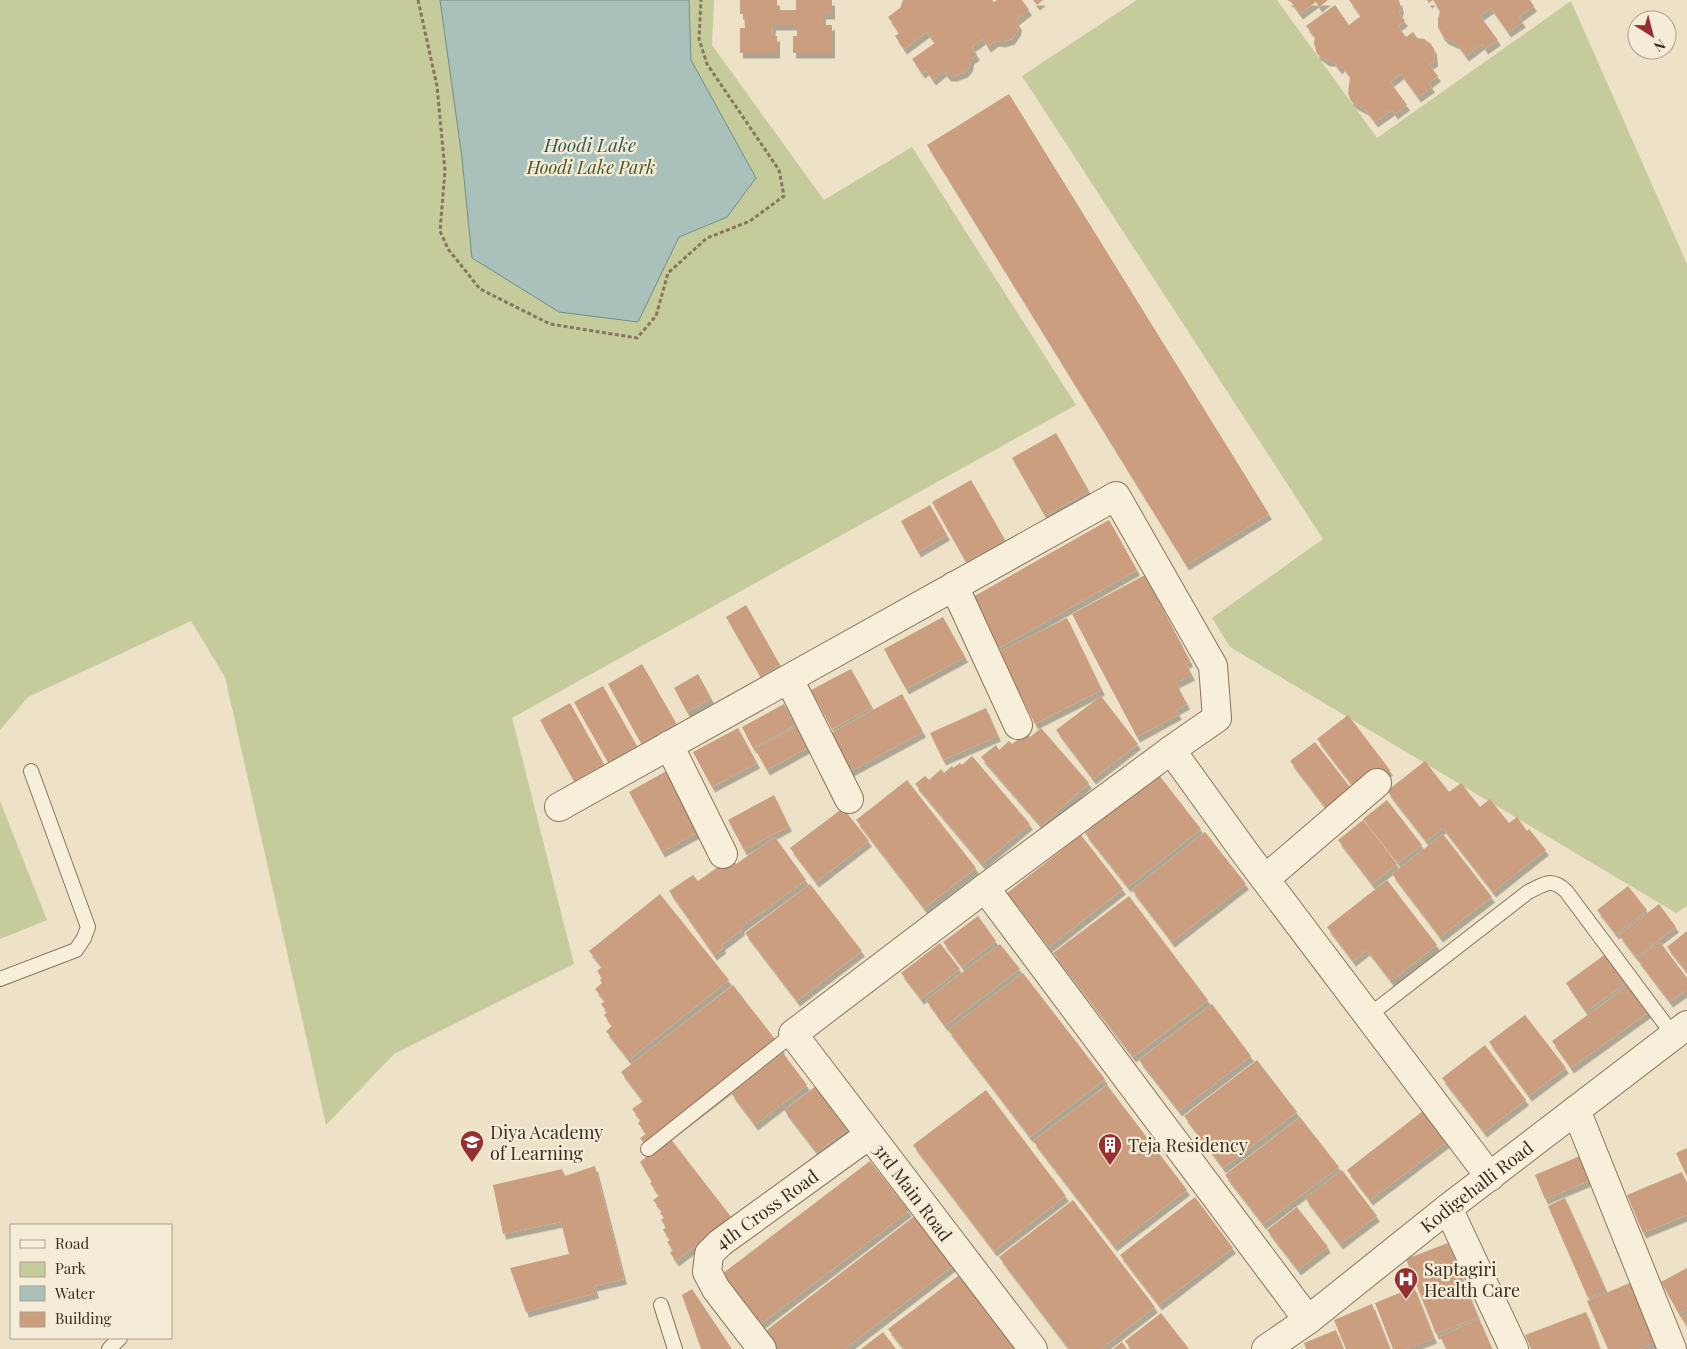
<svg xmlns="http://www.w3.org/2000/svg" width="1687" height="1349" font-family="'Playfair Display',serif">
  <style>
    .green { fill: #c6cb9c }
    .water { fill: #a9c1ba; stroke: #6f9088 }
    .building { fill: #ca9e7f; filter: url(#shadow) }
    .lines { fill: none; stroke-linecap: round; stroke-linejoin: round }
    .service-casing { stroke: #89745d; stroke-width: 16 }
    .minor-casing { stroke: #89745d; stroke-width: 30 }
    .tertiary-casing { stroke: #89745d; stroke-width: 30 }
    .path { stroke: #89745d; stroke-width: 3; stroke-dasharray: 4 2.5; stroke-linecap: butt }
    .service { stroke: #f8efdb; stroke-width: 14 }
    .minor { stroke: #f8efdb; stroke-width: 28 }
    .tertiary { stroke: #f8efdb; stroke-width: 28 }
    .labels { text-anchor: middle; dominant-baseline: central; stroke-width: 4.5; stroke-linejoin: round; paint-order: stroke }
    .park-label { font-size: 18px; font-style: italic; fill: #4a5528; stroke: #f5ecd7 }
    .poi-label { font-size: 18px; fill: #3a2d20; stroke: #f5ecd7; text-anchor: start }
    .street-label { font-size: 18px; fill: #3a2d20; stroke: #f5ecd7 }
    .water-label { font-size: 19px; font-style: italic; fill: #305956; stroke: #f5ecd7 }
  </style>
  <defs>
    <filter id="shadow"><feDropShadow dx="3" dy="5.5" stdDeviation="0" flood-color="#0004"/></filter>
  </defs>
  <rect width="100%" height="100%" fill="#ede2c8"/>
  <g class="green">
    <polygon points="0,0 714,0 712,45 824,200 912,147 1076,405 512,718 574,964 394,1054 326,1125 225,677 191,621 28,697 0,730"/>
    <polygon points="1137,0 1277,0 1377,138 1571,1 1687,264 1687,906 1676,913 1230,647 1212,618 1323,539 1022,76"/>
    <polygon points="0,801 47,920 0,939"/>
  </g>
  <polygon class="water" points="440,0 689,0 691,60 756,178 727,217 679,237 638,322 559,312 472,258 462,158"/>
  <g class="building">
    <polygon points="740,0 777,0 777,10 796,10 796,0 832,0 832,14 823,14 823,25 832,25 832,53 793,53 793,36 797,36 797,25 773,25 772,36 777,36 777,53 740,53 740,28 745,28 744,14 740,14"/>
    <polygon points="903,0 992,0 994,2 997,0 1022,0 1029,10 1016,20 1019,25 1018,30 1012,39 1002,42 996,41 988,47 983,39 972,47 977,55 971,59 970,66 965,72 954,76 948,76 944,71 933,80 926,70 922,73 912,59 935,43 927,32 904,49 895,36 899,33 888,17 900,8"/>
    <polygon points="1033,0 1043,0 1037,5"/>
    <polygon points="1287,0 1328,0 1319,7 1316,2 1300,14 1291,2"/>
    <polygon points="1349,0 1399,0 1401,8 1399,13 1405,21 1398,26 1406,37 1413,32 1417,38 1424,39 1431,44 1434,49 1435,61 1429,65 1438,76 1429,83 1432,87 1418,97 1401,74 1390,82 1407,105 1395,114 1392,110 1375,122 1366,110 1356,105 1351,101 1348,93 1350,77 1342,66 1339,69 1333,61 1327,61 1317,54 1314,43 1315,37 1306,26 1335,5 1349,25 1361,16"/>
    <polygon points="1427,0 1530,0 1534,6 1519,17 1523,22 1508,32 1491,8 1480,16 1498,40 1485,49 1482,44 1466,56 1457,44 1446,39 1442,35 1438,27 1438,19 1440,11 1433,0 1429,3"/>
    <polygon points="1009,94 1269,514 1186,565 927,145"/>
    <polygon points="1056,433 1089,491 1045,516 1012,458"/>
    <polygon points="971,480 1005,540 966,562 932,502"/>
    <polygon points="930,505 947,535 918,552 901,521"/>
    <polygon points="1109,520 1137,570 999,648 971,598"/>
    <polygon points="1145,575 1190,661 1186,664 1192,675 1176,683 1187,704 1176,710 1179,714 1137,737 1072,614"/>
    <polygon points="746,605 780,665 760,676 726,617"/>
    <polygon points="943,617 965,657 906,689 884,649"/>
    <polygon points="1067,618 1102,690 1035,724 999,652"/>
    <polygon points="642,664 676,723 641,743 608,684"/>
    <polygon points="851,669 872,707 832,729 811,690"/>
    <polygon points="698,674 711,698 687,712 674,688"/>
    <polygon points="603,686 637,746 608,762 574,702"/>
    <polygon points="902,694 923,732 851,771 831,733"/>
    <polygon points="1101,696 1138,744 1093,779 1056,730"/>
    <polygon points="570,703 604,764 574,781 540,720"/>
    <polygon points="784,704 795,725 753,748 742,727"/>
    <polygon points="986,708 998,736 943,760 930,733"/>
    <polygon points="1348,715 1390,770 1359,794 1317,739"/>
    <polygon points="796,727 807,748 767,770 755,749"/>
    <polygon points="738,728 757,763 712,787 693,752"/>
    <polygon points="1041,728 1089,783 1041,826 981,757 996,745 999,750 1009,741 1012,744 1027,733 1030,737"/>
    <polygon points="1315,742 1357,796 1332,816 1290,761"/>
    <polygon points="972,756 1030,824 982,864 915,784 925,776 929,780 941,769 944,773 952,766 953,768 960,763 962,765"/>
    <polygon points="1425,761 1449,792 1461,783 1480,807 1490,799 1509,823 1517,817 1527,831 1529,829 1546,850 1493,892 1443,828 1426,841 1387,791"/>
    <polygon points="668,770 702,830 662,852 629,792"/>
    <polygon points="1159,775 1201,829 1128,887 1085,833"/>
    <polygon points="907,780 976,868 924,908 856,820"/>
    <polygon points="774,795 789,826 744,850 728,820"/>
    <polygon points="1387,800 1422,845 1398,863 1363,819"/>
    <polygon points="843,808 869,841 816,882 790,848"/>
    <polygon points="1363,820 1397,864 1372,884 1338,840"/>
    <polygon points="1205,832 1246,884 1172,942 1132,890"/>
    <polygon points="1443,834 1492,897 1440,937 1392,874"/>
    <polygon points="1081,835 1123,889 1049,947 1007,893"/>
    <polygon points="775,837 806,880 741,927 742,930 722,945 723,948 714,955 669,891 693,875 698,881 732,857 736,864"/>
    <polygon points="1387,880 1437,945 1391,981 1367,950 1353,961 1327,927"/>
    <polygon points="810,884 862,951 797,1001 745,933"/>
    <polygon points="1628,886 1647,910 1616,934 1597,910"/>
    <polygon points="660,894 729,980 629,1060 606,1031 612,1026 604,1015 607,1012 601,1004 605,1001 595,989 602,983 600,980 602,978 597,971 602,967 589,951"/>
    <polygon points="1129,896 1208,1000 1133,1057 1053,953"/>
    <polygon points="1659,904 1676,927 1636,957 1619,935"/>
    <polygon points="978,916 996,941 962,967 943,942"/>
    <polygon points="1687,931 1687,972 1667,947"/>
    <polygon points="1660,942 1687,978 1687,990 1670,1002 1637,959"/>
    <polygon points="940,943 960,969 921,999 901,973"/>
    <polygon points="1000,944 1020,969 945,1026 926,1000"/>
    <polygon points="1607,953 1628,981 1586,1012 1566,983"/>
    <polygon points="1023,973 1105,1079 1030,1137 948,1030"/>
    <polygon points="1630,984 1650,1011 1571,1068 1552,1041"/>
    <polygon points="733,985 782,1048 649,1150 640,1138 646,1134 638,1123 641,1120 632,1109 643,1101 621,1072"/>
    <polygon points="1212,1004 1251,1056 1179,1111 1139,1060"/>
    <polygon points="1525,1015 1566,1068 1529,1096 1489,1042"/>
    <polygon points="1485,1045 1526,1100 1484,1132 1442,1078"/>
    <polygon points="783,1053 807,1085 755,1125 731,1093"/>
    <polygon points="1257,1060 1297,1112 1223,1168 1184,1116"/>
    <polygon points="1107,1085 1187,1190 1114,1246 1033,1141"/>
    <polygon points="816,1086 849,1128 817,1153 784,1110"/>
    <polygon points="986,1090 1066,1196 994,1251 913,1145"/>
    <polygon points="1423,1111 1447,1142 1370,1200 1347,1170"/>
    <polygon points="1300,1117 1339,1167 1263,1224 1225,1175"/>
    <polygon points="670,1138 732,1218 676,1261 670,1253 673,1250 667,1242 670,1240 663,1230 666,1227 661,1220 664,1218 660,1213 662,1211 653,1200 659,1196 650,1183 652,1182 640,1162"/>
    <polygon points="1687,1148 1687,1177 1676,1153"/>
    <polygon points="1580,1156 1591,1180 1545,1199 1535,1175"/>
    <polygon points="870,1161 909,1211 761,1324 722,1274"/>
    <polygon points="595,1166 624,1279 594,1286 596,1293 526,1312 510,1268 569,1254 561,1222 503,1234 493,1185 562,1169 565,1176"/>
    <polygon points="1342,1170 1377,1216 1340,1244 1305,1198"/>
    <polygon points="1682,1172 1687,1184 1687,1215 1643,1233 1627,1195"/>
    <polygon points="1195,1197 1233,1248 1159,1305 1120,1255"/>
    <polygon points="1565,1198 1606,1290 1588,1298 1548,1206"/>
    <polygon points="1073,1200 1155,1307 1101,1349 1069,1349 999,1257"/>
    <polygon points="1297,1207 1328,1247 1298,1270 1267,1230"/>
    <polygon points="916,1215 954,1265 845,1349 775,1349 763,1333"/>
    <polygon points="1448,1243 1478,1317 1436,1334 1406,1259"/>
    <polygon points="1687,1268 1687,1310 1679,1314 1661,1282"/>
    <polygon points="962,1273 1020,1349 904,1349 888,1329"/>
    <polygon points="1632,1282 1657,1341 1640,1349 1608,1349 1587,1301"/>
    <polygon points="1414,1287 1434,1338 1406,1349 1393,1349 1375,1303"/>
    <polygon points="692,1289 732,1349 701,1349 682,1295"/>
    <polygon points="1372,1304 1390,1349 1346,1349 1334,1320"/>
    <polygon points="1586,1312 1600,1349 1531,1349 1525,1335"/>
    <polygon points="1161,1313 1189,1349 1131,1349 1125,1341"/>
    <polygon points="1687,1314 1687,1327 1681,1317"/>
    <polygon points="1479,1319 1492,1349 1446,1349 1440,1336"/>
    <polygon points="1336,1330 1343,1349 1306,1349 1304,1343"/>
    <polygon points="883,1332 896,1349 861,1349"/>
    <polygon points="1122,1342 1127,1349 1113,1349"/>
  </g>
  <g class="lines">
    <g class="service-casing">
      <g id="service">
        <polyline points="0,979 76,950 84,938 88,927 31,771"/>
        <path d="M 1368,1016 L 1528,892 C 1545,884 1551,877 1566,891 L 1674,1036"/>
        <polyline points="648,1149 793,1034"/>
        <polyline points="661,1305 675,1349"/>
        <polyline points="109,1349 120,1338"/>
      </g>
    </g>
    <g class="minor-casing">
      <g id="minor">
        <polyline points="954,586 1018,725"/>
        <polyline points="789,679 849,799"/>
        <polyline points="669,745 723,854"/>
        <polyline points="559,807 1116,496 1213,666 1217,718 1171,750"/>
        <polyline points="1265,879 1377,783"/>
        <polyline points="985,888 1171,750 1246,854 1490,1177"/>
        <polyline points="1576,1110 1672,1349"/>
        <path id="s1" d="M 762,1349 L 716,1289 L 707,1272 L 709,1254 L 720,1243 L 869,1135"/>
        <polyline points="1033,1349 793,1034 985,888 1308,1320"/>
      </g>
    </g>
    <g class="tertiary-casing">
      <g id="tertiary">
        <polyline points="1448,1208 1514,1349"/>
        <path id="s2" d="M 1266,1349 L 1308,1320 L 1448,1208 L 1687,1025"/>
      </g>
    </g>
    <polyline class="path" points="418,0 437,86 445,171 440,231 448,249 480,289 550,324 637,338 656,316 668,273 707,238 750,221 784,196 779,170 707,64 699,39 701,0"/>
    <use href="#service" class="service"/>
    <use href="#minor" class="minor"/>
    <use href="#tertiary" class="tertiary"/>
  </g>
  <defs>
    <g id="school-pin" transform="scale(1.25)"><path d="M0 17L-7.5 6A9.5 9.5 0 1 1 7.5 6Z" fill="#962f30" stroke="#f5ecd7"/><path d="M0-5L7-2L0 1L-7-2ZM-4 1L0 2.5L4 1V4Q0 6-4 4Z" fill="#fff"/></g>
    <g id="building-pin" transform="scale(1.25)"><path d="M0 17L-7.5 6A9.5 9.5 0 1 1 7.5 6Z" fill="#962f30" stroke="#f5ecd7"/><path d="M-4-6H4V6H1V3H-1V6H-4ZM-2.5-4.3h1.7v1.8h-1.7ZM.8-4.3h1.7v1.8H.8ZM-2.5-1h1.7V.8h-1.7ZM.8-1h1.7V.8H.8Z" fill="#fff"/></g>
    <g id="hospital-pin" transform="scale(1.25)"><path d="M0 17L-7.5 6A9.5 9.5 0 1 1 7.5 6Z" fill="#962f30" stroke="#f5ecd7"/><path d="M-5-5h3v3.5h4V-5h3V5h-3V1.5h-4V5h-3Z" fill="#fff"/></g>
  </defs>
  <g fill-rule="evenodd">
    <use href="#school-pin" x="472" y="1142"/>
    <use href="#building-pin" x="1110" y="1145"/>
    <use href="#hospital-pin" x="1406" y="1279"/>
  </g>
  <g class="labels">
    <g class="park-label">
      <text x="591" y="167">Hoodi Lake Park</text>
    </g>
    <g class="poi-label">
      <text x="490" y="1132">Diya Academy<tspan x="490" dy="21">of Learning</tspan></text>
      <text x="1128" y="1145">Teja Residency</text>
      <text x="1424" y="1269">Saptagiri<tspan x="1424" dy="21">Health Care</tspan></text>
    </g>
    <g class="street-label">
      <text stroke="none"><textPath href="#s2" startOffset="266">Kodigehalli Road</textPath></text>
      <text transform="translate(913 1192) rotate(53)">3rd Main Road</text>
      <text stroke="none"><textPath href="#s1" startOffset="186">4th Cross Road</textPath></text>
    </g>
    <g class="water-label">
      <text x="590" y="144">Hoodi Lake</text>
    </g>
  </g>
  <rect x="10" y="1224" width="162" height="115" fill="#f5ecd7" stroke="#aaa08e"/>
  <rect x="20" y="1240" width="25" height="8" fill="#f8efdb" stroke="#aaa08e"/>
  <text x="55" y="1249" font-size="15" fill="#3a2d20">Road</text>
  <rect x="20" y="1262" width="25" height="15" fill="#c6cb9c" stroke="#aaa08e"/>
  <text x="55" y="1274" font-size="15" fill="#3a2d20">Park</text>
  <rect x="20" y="1286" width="25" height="15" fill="#a9c1ba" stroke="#aaa08e"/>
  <text x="55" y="1299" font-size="15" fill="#3a2d20">Water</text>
  <rect x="20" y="1312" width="25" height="15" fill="#ca9e7f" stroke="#aaa08e"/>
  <text x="55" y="1324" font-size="15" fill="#3a2d20">Building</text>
  <g transform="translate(1652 35) rotate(144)"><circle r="24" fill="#f5ecd7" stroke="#aaa08e"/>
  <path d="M0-4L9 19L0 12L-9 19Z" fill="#962f30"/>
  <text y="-8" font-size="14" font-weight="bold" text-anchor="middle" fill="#3a2d20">N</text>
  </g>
</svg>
